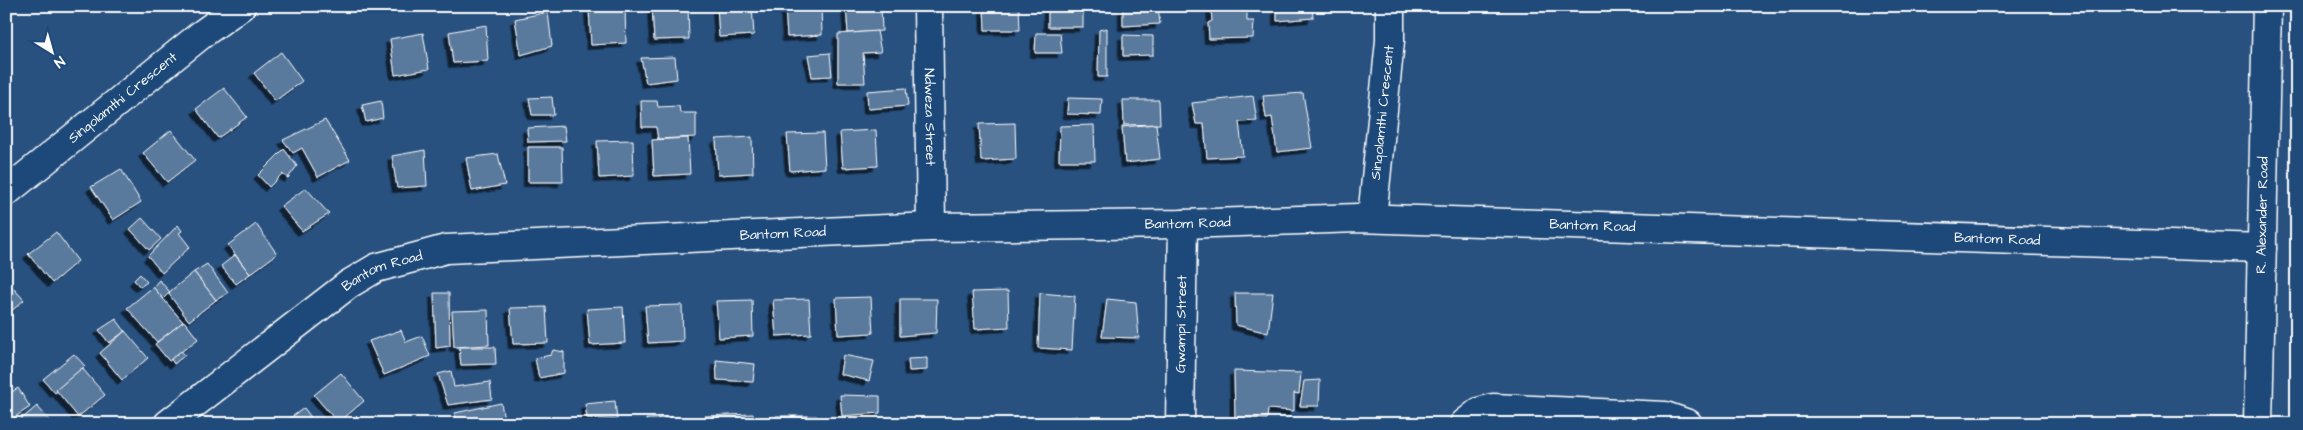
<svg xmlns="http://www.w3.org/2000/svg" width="2303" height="430" font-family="'Architects Daughter',sans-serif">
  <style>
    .building { fill: #5a7a9d; stroke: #fff; filter: url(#shadow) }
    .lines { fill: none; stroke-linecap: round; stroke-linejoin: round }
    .minor-casing { stroke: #fff; stroke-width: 31 }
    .minor { stroke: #1f4a7a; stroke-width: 28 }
    .labels { text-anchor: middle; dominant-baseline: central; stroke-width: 4.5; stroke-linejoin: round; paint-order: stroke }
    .street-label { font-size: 14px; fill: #fff; stroke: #1f4a7a }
  </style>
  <defs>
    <filter id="shadow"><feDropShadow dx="-4.5" dy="4.5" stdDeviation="0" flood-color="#0009"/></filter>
  </defs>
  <rect width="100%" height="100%" fill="#28517f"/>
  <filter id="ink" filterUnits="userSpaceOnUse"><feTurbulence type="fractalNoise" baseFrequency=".02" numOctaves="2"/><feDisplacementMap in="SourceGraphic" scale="10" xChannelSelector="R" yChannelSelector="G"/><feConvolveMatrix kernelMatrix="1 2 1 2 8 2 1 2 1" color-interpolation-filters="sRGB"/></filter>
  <g filter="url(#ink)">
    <g class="building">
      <polygon points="652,6 688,6 689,39 654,40"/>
      <polygon points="717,6 752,6 754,35 719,37"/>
      <polygon points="785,6 821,6 822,35 787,37"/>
      <polygon points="846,6 881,6 882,31 848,33"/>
      <polygon points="984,6 1019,6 1020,30 985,30"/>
      <rect x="1048" y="6" width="35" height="21"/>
      <polygon points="1123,6 1158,6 1160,24 1123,26"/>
      <polygon points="1211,6 1247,6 1247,21 1254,21 1253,38 1209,39 1208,23 1212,21"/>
      <polygon points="1277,6 1312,6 1313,18 1277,21"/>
      <polygon points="625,7 626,43 591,45 589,9"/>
      <polygon points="548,12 552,46 521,55 515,19"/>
      <polygon points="486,25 488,61 453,63 449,32"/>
      <polygon points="1107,28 1107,77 1098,77 1099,30"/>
      <polygon points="877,31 881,52 863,53 865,83 838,83 838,34"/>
      <polygon points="423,33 429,69 395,75 390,39"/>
      <polygon points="1036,33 1060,33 1062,53 1035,53"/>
      <polygon points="1123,35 1153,36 1153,55 1123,56"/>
      <polygon points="281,52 302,81 275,101 254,73"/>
      <polygon points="830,53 832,76 812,77 808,55"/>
      <polygon points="675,57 677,79 646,83 641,58"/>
      <polygon points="224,88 247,117 218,138 196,109"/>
      <polygon points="906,88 908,106 868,109 867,91"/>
      <polygon points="1303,93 1312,148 1277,152 1272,117 1266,118 1263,96"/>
      <polygon points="1253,96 1257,121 1239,122 1243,156 1207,158 1204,124 1196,124 1192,103"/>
      <polygon points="552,97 554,115 532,115 529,98"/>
      <polygon points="1068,98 1102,99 1101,115 1067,114"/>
      <polygon points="1123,100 1159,100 1160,124 1124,125"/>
      <polygon points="381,101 383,118 366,122 362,105"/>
      <polygon points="641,101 657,101 658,107 679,106 680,113 696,113 696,137 658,139 656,127 642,127"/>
      <polygon points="325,120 350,160 318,177 302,148 293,153 283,140"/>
      <polygon points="1015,123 1016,159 981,161 979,124"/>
      <polygon points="1156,124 1160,159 1125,163 1122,127"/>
      <polygon points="1094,125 1095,161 1059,161 1060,126"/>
      <polygon points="564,126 566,141 528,142 527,128"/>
      <polygon points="171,130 195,160 167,182 143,153"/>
      <polygon points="876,130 878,166 843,168 840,132"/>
      <polygon points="823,133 825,168 790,171 787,134"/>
      <polygon points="752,137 753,173 718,175 716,139"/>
      <polygon points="688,138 690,174 654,176 652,140"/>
      <polygon points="633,140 634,176 599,178 597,141"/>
      <polygon points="528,147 562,147 563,182 528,182"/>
      <polygon points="284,149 297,166 288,178 282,174 269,187 258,175"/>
      <polygon points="425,150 427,186 397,188 392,156"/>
      <polygon points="498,154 505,185 472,191 466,158"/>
      <polygon points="121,169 141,202 113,220 91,187"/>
      <polygon points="306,188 329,214 302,231 281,206"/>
      <polygon points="142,218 161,239 149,250 130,229"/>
      <polygon points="256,224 277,254 250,274 228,245"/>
      <polygon points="178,225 182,231 179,233 190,247 162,273 148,256"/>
      <polygon points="56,232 78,261 52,283 28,254"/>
      <polygon points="235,255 250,274 236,284 221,266"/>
      <polygon points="207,264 228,293 216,300 194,272"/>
      <polygon points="194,272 216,300 189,321 168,293"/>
      <polygon points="140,274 147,282 140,287 134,280"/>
      <polygon points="6,280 24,300 6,316"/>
      <polygon points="159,280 170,292 163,299 153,287"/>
      <polygon points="153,287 183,322 157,342 127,308"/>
      <polygon points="1008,291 1009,327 975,329 972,292"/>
      <polygon points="434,293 449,293 450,346 436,348"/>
      <polygon points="1040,293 1075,296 1072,350 1038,348"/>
      <polygon points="1235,293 1273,293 1268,333 1236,325"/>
      <polygon points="871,297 873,333 838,335 836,298"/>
      <polygon points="809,299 811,334 776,336 773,300"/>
      <polygon points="900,299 937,299 936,333 900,336"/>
      <polygon points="1107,299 1136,302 1139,338 1102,337"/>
      <polygon points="752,300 753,336 719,338 716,301"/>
      <polygon points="682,305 683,341 648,343 645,306"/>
      <polygon points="546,307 548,343 513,344 510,308"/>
      <polygon points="623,307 625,343 590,345 587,309"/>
      <polygon points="488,310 489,345 454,347 452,311"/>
      <polygon points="116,319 125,331 109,343 99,330"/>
      <polygon points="184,321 198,339 169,361 155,344"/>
      <polygon points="401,330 406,342 422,336 430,356 384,375 369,341"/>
      <polygon points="125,331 148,358 122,380 100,353"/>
      <polygon points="459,347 495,347 496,364 461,365"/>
      <polygon points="553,350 564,352 564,373 539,378 535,358 551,355"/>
      <polygon points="181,351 185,355 174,364 171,359"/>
      <polygon points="74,354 85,366 55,393 43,379"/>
      <polygon points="843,355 874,361 869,381 840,374"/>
      <polygon points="927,358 927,370 909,371 908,359"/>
      <polygon points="716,360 755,364 753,382 717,380"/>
      <polygon points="82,368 105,395 78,417 56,390"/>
      <polygon points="451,371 454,387 490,382 492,399 448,405 438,374"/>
      <polygon points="1234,371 1301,373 1299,394 1294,393 1294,411 1268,409 1267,419 1235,418"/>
      <polygon points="341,373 364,401 338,423 314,395"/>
      <polygon points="1320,380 1319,406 1300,406 1304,381"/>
      <polygon points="18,388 30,407 6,423 6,393 7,395"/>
      <polygon points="840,395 880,396 880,413 842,416"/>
      <polygon points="615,401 617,420 587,418 585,404"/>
      <polygon points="501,403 505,424 458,424 455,413"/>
      <polygon points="37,406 53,424 16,424"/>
      <polygon points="304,408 316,424 282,424"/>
      <polygon points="753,414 754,424 705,424 705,416"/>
      <polygon points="776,416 817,416 816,424 778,424"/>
      <polygon points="1077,416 1077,424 1045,424 1045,422"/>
      <polygon points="687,417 686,424 647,424 646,419"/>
      <polygon points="1101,420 1136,421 1136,424 1101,424"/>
    </g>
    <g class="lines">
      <g class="minor-casing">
        <g id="minor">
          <path id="s1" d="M 928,6 L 931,227"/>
          <path id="s2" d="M 6,192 L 202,34 L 241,6"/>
          <path id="s3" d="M 1372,218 L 1390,41 L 1390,6"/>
          <path id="s4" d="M 168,424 L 349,284 L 376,268 L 446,249 L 931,227 L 1183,224 L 1358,218 L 2262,248"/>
          <path id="s5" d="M 1180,424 L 1183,224"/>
          <polyline points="1464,424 1479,412 1493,408 1665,416 1688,424"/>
          <path id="s6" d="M 2258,424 L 2267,6"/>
        </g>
      </g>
      <use href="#minor" class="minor"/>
    </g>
  </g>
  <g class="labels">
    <g class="street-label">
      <text stroke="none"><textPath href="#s2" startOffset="150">Sinqolamthi Crescent</textPath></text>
      <text stroke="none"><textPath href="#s3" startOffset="106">Sinqolamthi Crescent</textPath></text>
      <text stroke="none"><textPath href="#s1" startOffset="111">Ndweza Street</textPath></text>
      <text stroke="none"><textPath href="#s6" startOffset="209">R. Alexander Road</textPath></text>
      <text stroke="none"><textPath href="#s4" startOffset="1075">Bantom Road</textPath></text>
      <text stroke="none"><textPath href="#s4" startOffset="1480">Bantom Road</textPath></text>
      <text stroke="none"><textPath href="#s4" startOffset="670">Bantom Road</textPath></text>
      <text stroke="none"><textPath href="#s4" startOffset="1885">Bantom Road</textPath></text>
      <text stroke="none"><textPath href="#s4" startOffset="265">Bantom Road</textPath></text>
      <text stroke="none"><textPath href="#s5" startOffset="100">Gwampi Street</textPath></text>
    </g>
  </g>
  <rect width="2303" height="430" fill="none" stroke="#1f4a7a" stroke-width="25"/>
  <rect x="12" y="12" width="2278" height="405" fill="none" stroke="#fff" stroke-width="2" filter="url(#ink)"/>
  <g transform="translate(52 52) rotate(143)" stroke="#1f4a7a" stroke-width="4" paint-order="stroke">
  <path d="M0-4L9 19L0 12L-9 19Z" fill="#ffffff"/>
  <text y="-8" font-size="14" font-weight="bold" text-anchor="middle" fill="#ffffff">N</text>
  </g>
</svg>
